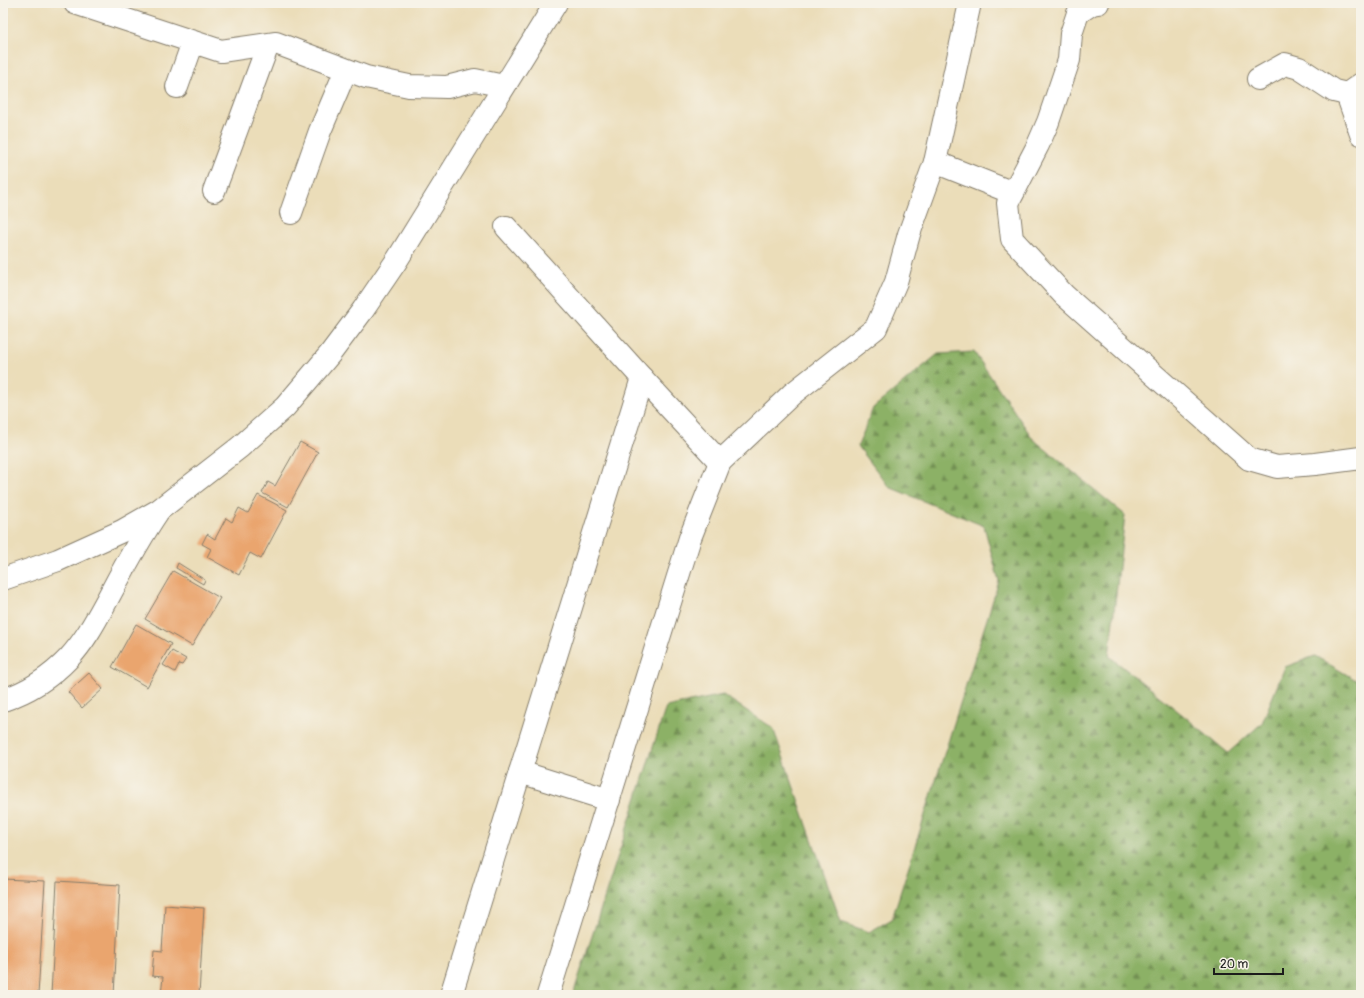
<svg xmlns="http://www.w3.org/2000/svg" width="1364" height="998" font-family="Pangolin,sans-serif">
  <style>
    .forest { fill: url(#forest-firs); stroke: #546641 }
    .building { fill: #eaa56e }
    .lines { fill: none; stroke-linecap: round; stroke-linejoin: round }
    .minor-casing { stroke: #847c6a; stroke-width: 24 }
    .minor { stroke: #fff; stroke-width: 22 }
  </style>
  <defs>
    <pattern id="forest-firs" width="22" height="20" patternUnits="userSpaceOnUse"><rect width="22" height="20" fill="#8cb166"/><path d="M5 1l3.5 6h-7zM16 11l3.5 6h-7z" fill="#728f53"/></pattern>
  </defs>
  <rect width="100%" height="100%" fill="#f7f3e8"/>
  <filter id="ink" filterUnits="userSpaceOnUse"><feTurbulence type="fractalNoise" baseFrequency=".025" numOctaves="2"/><feDisplacementMap in="SourceGraphic" scale="8" xChannelSelector="R" yChannelSelector="G"/><feConvolveMatrix kernelMatrix="1 2 1 2 8 2 1 2 1" color-interpolation-filters="sRGB"/></filter>
  <filter id="wash" filterUnits="userSpaceOnUse"><feTurbulence type="fractalNoise" baseFrequency=".012" numOctaves="4" result="noise"/><feDisplacementMap in="SourceGraphic" scale="16" xChannelSelector="R" yChannelSelector="G"/><feGaussianBlur stdDeviation="0.9" result="paint"/><feColorMatrix in="noise" values="0 0 0 0 0 0 0 0 0 0 0 0 0 0 0 0 0 1.4 0 .05"/><feComposite in="paint" operator="in"/></filter>
  <g filter="url(#wash)">
    <rect width="100%" height="100%" fill="#ebddb9"/>
    <polygon class="forest" points="974,352 1033,439 1125,515 1109,656 1184,716 1228,753 1262,723 1285,667 1315,656 1361,683 1361,995 573,995 666,707 723,695 773,728 841,922 869,932 892,919 999,581 984,526 889,487 858,446 873,408 938,354"/>
    <g id="blocks">
      <g class="building">
        <polygon points="300,442 318,452 288,507 262,493 268,482 275,486"/>
        <polygon points="258,495 287,510 261,559 250,553 239,575 207,557 211,549 202,544 207,534 215,539 226,518 232,522 239,508 248,513"/>
        <polygon points="178,563 205,580 203,584 176,568"/>
        <polygon points="173,571 220,598 192,646 145,619"/>
        <polygon points="136,624 171,644 147,687 112,667"/>
        <polygon points="172,651 186,659 182,665 179,664 175,672 163,665"/>
        <polygon points="89,673 103,689 82,708 68,692"/>
        <polygon points="3,879 45,881 38,995 3,995"/>
        <polygon points="57,881 120,885 114,995 51,995"/>
        <polygon points="165,905 204,908 199,995 161,995 163,977 152,976 154,950 162,951"/>
      </g>
    </g>
  </g>
  <g filter="url(#ink)">
    <use href="#blocks" fill-opacity="0" stroke="#847c6a" stroke-width="1"/>
    <g class="lines">
      <g class="minor-casing">
        <g id="minor">
          <polyline points="75,3 221,51 276,43 366,77 409,86 447,87 475,80 504,86"/>
          <polyline points="1098,3 1092,4 1078,13 1071,34 1069,60 1048,122 1038,145 1008,203 1012,239 1064,295 1249,459 1277,467 1315,464 1361,458"/>
          <polyline points="1258,79 1285,64 1299,68 1334,91 1347,94 1361,84"/>
          <polyline points="177,87 193,42"/>
          <polyline points="1347,94 1361,134"/>
          <polyline points="935,162 1013,193"/>
          <polyline points="214,191 268,45"/>
          <polyline points="291,213 320,131 346,70"/>
          <polyline points="506,227 642,378 720,462"/>
          <polyline points="3,579 58,560 122,531 159,510 240,447 285,407 330,354 363,310 397,260 556,3"/>
          <path d="M 3,700 C 27,692 51,677 69,658 C 85,641 96,620 107,600 C 123,570 138,541 157,513"/>
          <polyline points="520,772 609,800"/>
          <polyline points="451,995 642,378"/>
          <polyline points="548,995 690,538 720,462 792,394 876,328 896,282 909,234 935,162 970,3"/>
        </g>
      </g>
      <use href="#minor" class="minor"/>
    </g>
  </g>
  <rect width="1364" height="998" fill="none" stroke="#f7f3e8" stroke-width="16"/>
  <path d="M1214 968v6h69v-6" fill="none" stroke="#1c1c1c" stroke-width="2"/>
  <text x="1220" y="968" font-size="12" fill="#1c1c1c" stroke="#f7f3e8" stroke-width="3" paint-order="stroke">20 m</text>
</svg>
